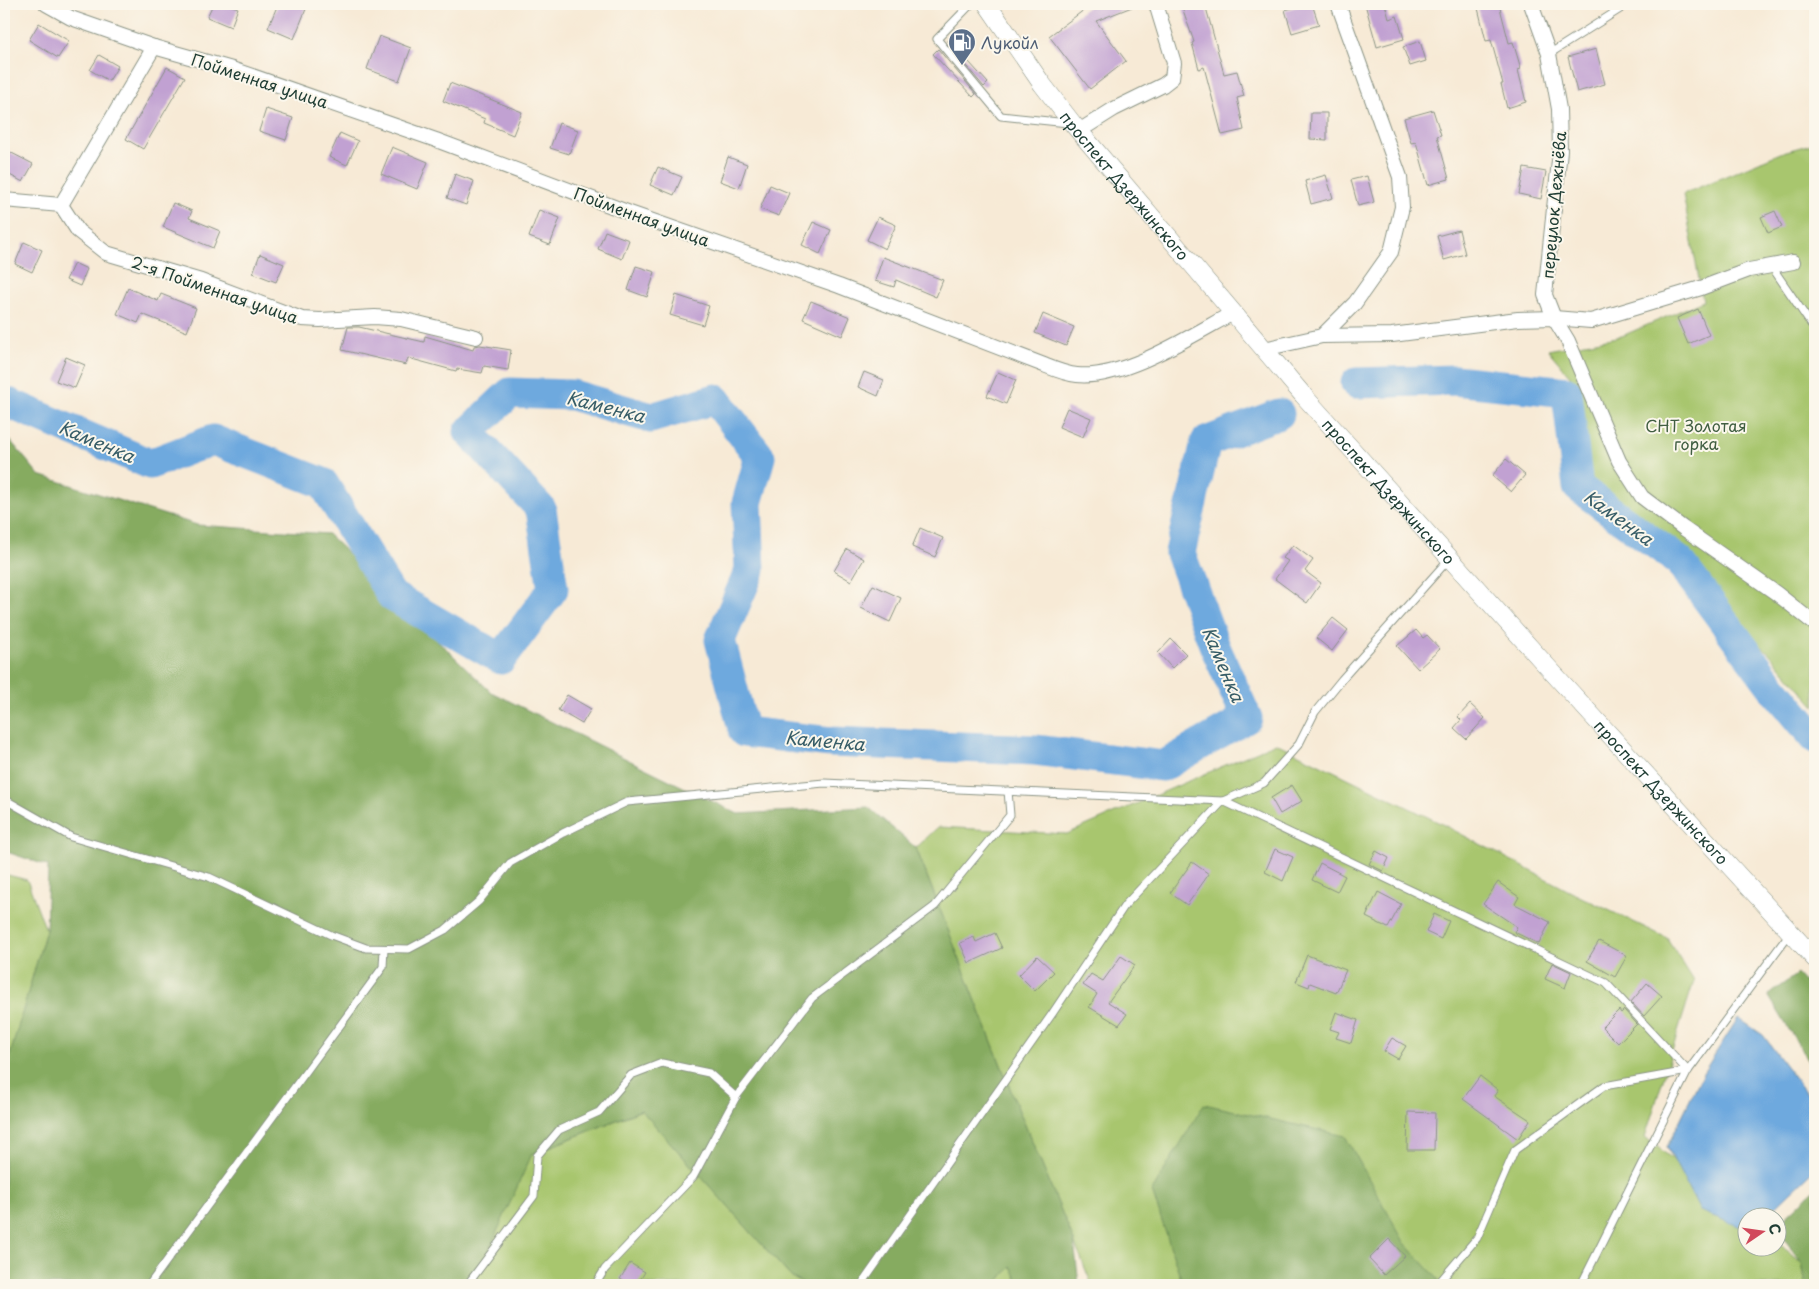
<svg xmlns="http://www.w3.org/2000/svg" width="1819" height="1289" font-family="'Playpen Sans',sans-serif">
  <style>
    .green { fill: #a8c66e; stroke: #648251 }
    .forest { fill: #86ab61; stroke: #52744a }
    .water { fill: #6ea9de; stroke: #467389 }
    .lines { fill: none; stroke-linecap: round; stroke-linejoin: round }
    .river { stroke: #6ea9de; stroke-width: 31 }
    .building { fill: #c1a1d2 }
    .service-casing { stroke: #8b9485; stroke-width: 9 }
    .minor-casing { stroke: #8b9485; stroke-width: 16 }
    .tertiary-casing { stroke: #8b9485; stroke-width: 19 }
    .service { stroke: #fff; stroke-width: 7 }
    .minor { stroke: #fff; stroke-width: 14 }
    .tertiary { stroke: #fff; stroke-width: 18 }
    .labels { text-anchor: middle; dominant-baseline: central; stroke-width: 4; stroke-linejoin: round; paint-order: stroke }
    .service-label { font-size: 16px; fill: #4e5e75; stroke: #fbf7ec; text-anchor: start }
    .street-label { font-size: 16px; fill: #1f3d34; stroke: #fbf7ec }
    .park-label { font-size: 16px; fill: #415f42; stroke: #fbf7ec }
    .water-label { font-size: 18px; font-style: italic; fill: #375d67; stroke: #fbf7ec }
  </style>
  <rect width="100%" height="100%" fill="#fbf7ec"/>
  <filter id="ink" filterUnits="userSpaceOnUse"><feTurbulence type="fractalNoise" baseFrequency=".02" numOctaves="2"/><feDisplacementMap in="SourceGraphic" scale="10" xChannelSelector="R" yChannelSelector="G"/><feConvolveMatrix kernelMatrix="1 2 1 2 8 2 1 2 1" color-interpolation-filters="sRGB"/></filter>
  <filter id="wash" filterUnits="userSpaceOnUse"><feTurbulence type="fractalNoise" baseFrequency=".0096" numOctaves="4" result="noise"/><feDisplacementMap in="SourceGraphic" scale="20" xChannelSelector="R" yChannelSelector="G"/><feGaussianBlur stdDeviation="1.12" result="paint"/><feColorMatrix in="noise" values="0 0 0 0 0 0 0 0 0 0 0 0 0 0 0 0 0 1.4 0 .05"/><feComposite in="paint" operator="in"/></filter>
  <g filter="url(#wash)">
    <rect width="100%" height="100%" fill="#f7ead6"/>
    <g class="green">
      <polygon points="1815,143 1815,706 1768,652 1573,485 1570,376 1548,350 1622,336 1703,301 1683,194 1783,152"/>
      <polygon points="1276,743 1440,823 1577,895 1667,938 1694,981 1645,1137 1746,1218 1746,1246 1776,1246 1777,1242 1802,1263 1806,1285 1092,1285 1017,1106 916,848 938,827 1067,834"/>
      <polygon points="4,874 27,880 46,930 4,1078"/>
      <polygon points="642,1110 791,1277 806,1285 441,1285 532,1154"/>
      <polygon points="1011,1266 1020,1285 996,1285"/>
    </g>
    <g class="forest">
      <polygon points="4,433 39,475 197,525 328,534 491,692 738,814 868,807 916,848 1017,1106 1074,1241 1079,1285 1020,1285 1011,1266 996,1285 806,1285 791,1277 641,1110 532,1154 473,1285 4,1285 4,1076 46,930 48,866 4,851"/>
      <polygon points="1797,974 1815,994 1815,1072 1768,995"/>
      <polygon points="1204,1104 1345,1136 1404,1242 1439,1280 1431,1285 1183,1285 1152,1191"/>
      <polygon points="1815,1189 1815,1285 1806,1285 1802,1263 1777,1229 1777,1225"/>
    </g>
    <polygon class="water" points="1738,1018 1763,1035 1815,1105 1815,1169 1766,1216 1746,1216 1746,1229 1700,1211 1667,1147 1703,1073"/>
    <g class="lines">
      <g class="river">
        <polyline points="1356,383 1454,380 1567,392 1578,487 1679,561 1771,685 1815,738"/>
        <polyline points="4,401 150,464 213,440 323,483 392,596 501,659 553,589 541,509 469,432 510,393 572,395 651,418 715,399 760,457 747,503 750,570 720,640 744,732 831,742 1035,750 1163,766 1247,718 1215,647 1180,553 1206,442 1279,414"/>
      </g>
    </g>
    <g id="blocks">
      <g class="building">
        <polygon points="213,4 227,4 238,8 231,27 207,17"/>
        <polygon points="278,4 308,4 294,39 268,28"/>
        <polygon points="1092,4 1137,4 1137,5 1096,21 1126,61 1090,89 1049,36"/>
        <polygon points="1181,4 1205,4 1224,74 1237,71 1244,96 1237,98 1244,130 1222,135 1204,67 1199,69 1192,43 1194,42"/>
        <polygon points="1306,4 1312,4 1319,25 1292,33 1285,10"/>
        <polygon points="1365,4 1385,4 1389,19 1397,16 1404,39 1377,47"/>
        <polygon points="1477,4 1499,4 1509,43 1513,42 1521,69 1518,70 1526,102 1507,108 1501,84 1503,84 1491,40 1486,41"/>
        <polygon points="39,23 69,41 58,58 29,40"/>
        <polygon points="379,36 411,48 399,81 367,69"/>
        <polygon points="949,40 988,83 984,87 946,42"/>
        <polygon points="1420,41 1426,61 1410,66 1403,47"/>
        <polygon points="938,49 976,94 973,97 933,54"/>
        <polygon points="1596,49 1605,84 1577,92 1568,57"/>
        <polygon points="99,55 118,66 109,81 90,70"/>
        <polygon points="167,67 185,77 143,149 126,139"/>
        <polygon points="450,83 522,112 513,135 484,123 485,119 443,101"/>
        <polygon points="266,109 293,118 286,140 259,131"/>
        <polygon points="1433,110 1441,135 1437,136 1449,179 1428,185 1416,142 1411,143 1404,118"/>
        <polygon points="1311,113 1327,113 1327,140 1310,139"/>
        <polygon points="559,123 578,130 569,154 550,148"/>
        <polygon points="340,133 358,141 347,165 329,157"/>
        <polygon points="392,147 428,162 417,189 381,174"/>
        <polygon points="4,149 33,164 23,182 4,172"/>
        <polygon points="728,157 747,164 739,188 720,181"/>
        <polygon points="658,167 682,177 674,195 650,185"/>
        <polygon points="1524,168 1546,172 1541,199 1519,194"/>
        <polygon points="455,174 474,181 466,205 447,198"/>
        <polygon points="1326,175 1333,198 1311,204 1305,181"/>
        <polygon points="1367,176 1374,202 1358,206 1351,180"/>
        <polygon points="770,185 789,193 779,216 760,209"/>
        <polygon points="173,203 192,211 189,218 220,231 213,248 163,227"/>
        <polygon points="539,210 560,218 550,245 529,237"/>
        <polygon points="1775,211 1782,227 1768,233 1761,217"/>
        <polygon points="878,217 896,225 885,249 867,240"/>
        <polygon points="813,222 831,230 820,254 802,245"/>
        <polygon points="1459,230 1465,254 1444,260 1437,236"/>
        <polygon points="605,231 629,240 622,259 598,249"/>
        <polygon points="24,242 42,250 32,272 15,264"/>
        <polygon points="260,254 284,264 276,282 253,273"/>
        <polygon points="883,257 943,280 936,297 896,280 894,287 875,281"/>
        <polygon points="74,263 87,269 80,286 66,280"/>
        <polygon points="636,266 655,272 647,297 628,290"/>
        <polygon points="128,288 158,301 161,294 196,308 187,332 142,314 138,323 117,314"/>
        <polygon points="676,295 709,306 703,325 670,315"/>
        <polygon points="811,301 850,317 842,336 803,319"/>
        <polygon points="1698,309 1709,335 1688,344 1677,318"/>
        <polygon points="1043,314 1074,327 1066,346 1035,333"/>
        <polygon points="348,327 359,327 424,342 425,336 473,350 474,346 480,345 511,350 508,370 484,366 482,373 457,369 456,371 408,358 406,365 342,350"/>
        <polygon points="66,357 85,365 75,388 56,381"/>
        <polygon points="864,372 884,380 878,396 858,387"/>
        <polygon points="998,372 1016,380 1006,404 987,396"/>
        <polygon points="1067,408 1091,418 1083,437 1059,427"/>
        <polygon points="1506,459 1525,475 1511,492 1492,476"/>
        <polygon points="920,528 943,538 935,557 912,547"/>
        <polygon points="1293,545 1313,560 1305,571 1321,583 1307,603 1275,579 1288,561 1283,558"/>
        <polygon points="847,549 864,559 851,581 834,571"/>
        <polygon points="873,585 901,598 890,622 861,608"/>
        <polygon points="1333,618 1348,630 1332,651 1316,638"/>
        <polygon points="1416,630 1423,638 1427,635 1440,649 1418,669 1397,646"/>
        <polygon points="1171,639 1186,654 1172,668 1158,653"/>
        <polygon points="567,695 591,709 582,724 558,710"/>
        <polygon points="1470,704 1485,718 1466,739 1454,728 1461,720 1458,717"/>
        <polygon points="1292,785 1302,801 1280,814 1271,798"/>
        <polygon points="1275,849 1293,857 1283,881 1265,872"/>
        <polygon points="1376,851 1389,858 1383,871 1369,864"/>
        <polygon points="1192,862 1209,874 1187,905 1170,893"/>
        <polygon points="1320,863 1345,876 1337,892 1312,880"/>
        <polygon points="1498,882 1519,897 1515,904 1550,922 1539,944 1514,932 1517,927 1483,904"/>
        <polygon points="1378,892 1401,904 1388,928 1366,917"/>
        <polygon points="1434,914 1449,921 1441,939 1426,932"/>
        <polygon points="995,933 1002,948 969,963 960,943 974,937 976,942"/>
        <polygon points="1599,941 1627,956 1615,977 1587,961"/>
        <polygon points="1307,955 1346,970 1336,993 1310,983 1309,987 1296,982"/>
        <polygon points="1037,956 1054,972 1035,991 1019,975"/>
        <polygon points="1121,956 1135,965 1108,1002 1127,1014 1119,1025 1089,1007 1097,994 1083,985 1091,974 1103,981"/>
        <polygon points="1552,963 1571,972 1565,988 1545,979"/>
        <polygon points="1647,983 1662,996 1644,1016 1631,1002"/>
        <polygon points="1619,1010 1621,1013 1624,1010 1637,1024 1618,1043 1602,1027"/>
        <polygon points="1336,1012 1358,1020 1351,1043 1336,1038 1339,1032 1330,1029"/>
        <polygon points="1392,1038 1406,1046 1398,1059 1384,1051"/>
        <polygon points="1480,1076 1498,1090 1494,1096 1530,1120 1518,1139 1463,1099"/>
        <polygon points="1408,1112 1435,1113 1434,1150 1407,1150"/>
        <polygon points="1389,1239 1405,1256 1384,1275 1369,1259"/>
        <polygon points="630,1263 645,1272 637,1285 631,1285 620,1279"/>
      </g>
    </g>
  </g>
  <g filter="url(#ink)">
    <use href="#blocks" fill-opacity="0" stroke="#8b9485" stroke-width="1"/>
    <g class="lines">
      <g class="service-casing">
        <g id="service">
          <polyline points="971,4 937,39 1001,116 1068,123"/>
          <polyline points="1549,54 1628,4"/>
          <polyline points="1772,267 1815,330"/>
          <polyline points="4,799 71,837 209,877 331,935 366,948 409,949 445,930 479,901 510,863 563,833 627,802 824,783 1223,801 1606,983 1688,1071"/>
          <polyline points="149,1285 383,967 384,949"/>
          <polyline points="467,1285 534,1196 537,1156 559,1130 599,1112 631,1075 662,1063 709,1073 736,1097"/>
          <polyline points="595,1285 605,1269 693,1177 736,1097 812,998 935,906 1010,815 1008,791"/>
          <polyline points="861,1285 1052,1014 1125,905 1223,801 1264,783 1299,744 1315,712 1342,679 1449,559"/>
          <polyline points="1437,1285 1477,1238 1515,1150 1604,1086 1688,1071"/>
          <polyline points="1581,1285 1688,1071 1790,933"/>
        </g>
      </g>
      <g class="minor-casing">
        <g id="minor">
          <path d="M 46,4 L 71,18 L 154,47 L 232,69 L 436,140 L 630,213 L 839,286 L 1044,365 C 1054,369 1066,374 1077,375 C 1123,380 1192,335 1233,313"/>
          <polyline points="1531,4 1549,54 1559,109 1560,151 1545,295 1554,318 1568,341 1619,461 1642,497 1683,528 1776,593 1815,624"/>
          <polyline points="1079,131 1114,109 1163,85 1172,78 1174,63 1156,4"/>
          <polyline points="4,200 61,205 78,231 106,253 201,281 302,319 320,320 375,317 401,319 476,337"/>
          <polyline points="61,205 154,47"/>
          <polyline points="1322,336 1392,335 1518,319 1554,318 1591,321 1701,288 1749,270 1793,262"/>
          <polyline points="1264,349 1322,336 1355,303 1391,252 1402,207 1400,177 1338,4"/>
        </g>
      </g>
      <g class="tertiary-casing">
        <g id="tertiary">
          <path id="s1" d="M 987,4 L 1042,84 L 1073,124 L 1303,395 L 1544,663 L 1815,959"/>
        </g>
      </g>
      <use href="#service" class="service"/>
      <use href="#minor" class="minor"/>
      <use href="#tertiary" class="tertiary"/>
    </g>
  </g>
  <defs>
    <g id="fuel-pin" transform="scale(1.4375)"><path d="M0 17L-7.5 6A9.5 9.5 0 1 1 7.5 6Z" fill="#5c6f8a" stroke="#fbf7ec"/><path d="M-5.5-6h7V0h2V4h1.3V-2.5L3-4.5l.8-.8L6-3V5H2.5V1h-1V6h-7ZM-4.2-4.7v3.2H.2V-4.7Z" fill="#fff"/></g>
  </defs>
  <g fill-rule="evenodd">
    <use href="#fuel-pin" x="962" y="42"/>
  </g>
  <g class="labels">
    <g class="service-label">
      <text x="981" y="42">Лукойл</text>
    </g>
    <g class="street-label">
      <text transform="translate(260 80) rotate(18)">Пойменная улица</text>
      <text stroke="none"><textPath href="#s1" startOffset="228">проспект Дзержинского</textPath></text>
      <text transform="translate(1553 205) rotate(-85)">переулок Дежнёва</text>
      <text transform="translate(642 216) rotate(20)">Пойменная улица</text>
      <text transform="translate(215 289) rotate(19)">2-я Пойменная улица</text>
      <text stroke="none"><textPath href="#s1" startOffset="632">проспект Дзержинского</textPath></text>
      <text stroke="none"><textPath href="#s1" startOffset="1038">проспект Дзержинского</textPath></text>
    </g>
    <g class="park-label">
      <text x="1696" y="425">СНТ Золотая<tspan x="1696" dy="18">горка</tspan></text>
    </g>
    <g class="water-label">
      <text transform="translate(606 406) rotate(14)">Каменка</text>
      <text transform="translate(97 441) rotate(23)">Каменка</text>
      <text transform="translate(1619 517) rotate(36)">Каменка</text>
      <text transform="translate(1224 664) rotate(67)">Каменка</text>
      <text transform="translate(825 740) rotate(5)">Каменка</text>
    </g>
  </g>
  <rect width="1819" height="1289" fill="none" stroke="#fbf7ec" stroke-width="20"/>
  <g transform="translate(1762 1232) rotate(77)"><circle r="24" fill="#fbf7ec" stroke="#a3ada2"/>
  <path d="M0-4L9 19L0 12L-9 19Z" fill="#d1495b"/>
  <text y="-8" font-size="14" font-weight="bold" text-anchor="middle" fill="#1f3d34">С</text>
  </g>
</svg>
